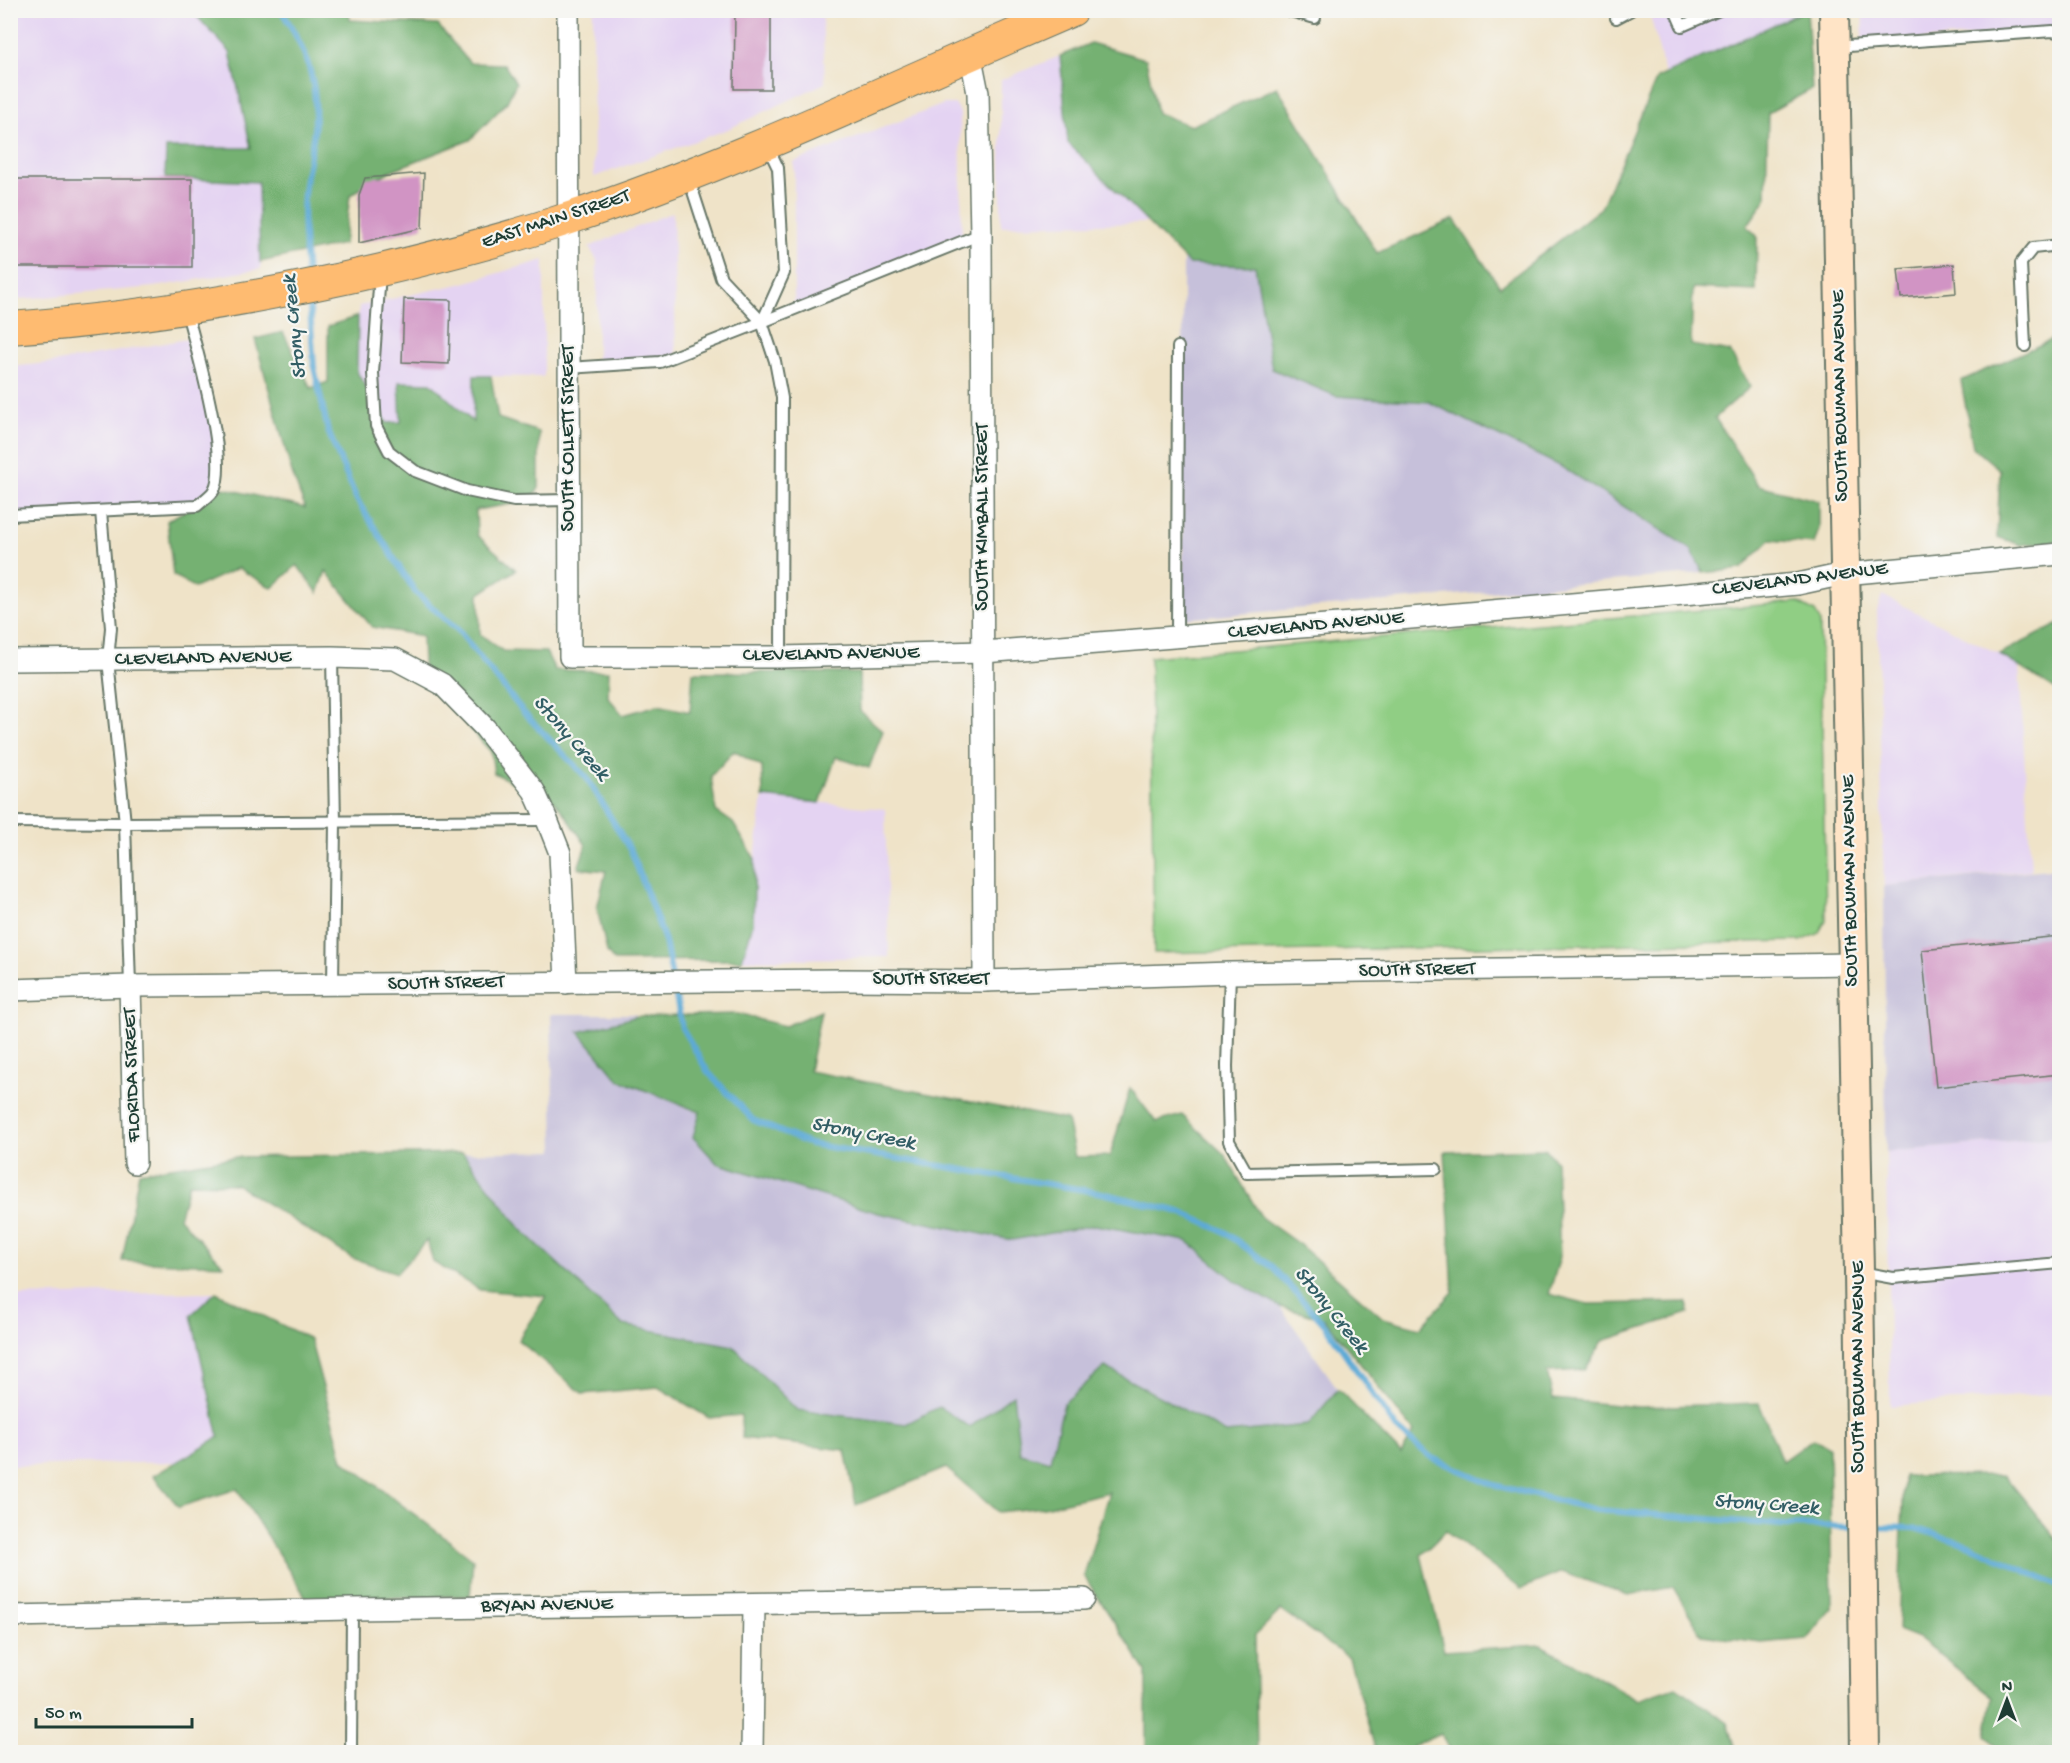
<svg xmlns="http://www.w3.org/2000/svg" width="2070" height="1763" font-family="'Gochi Hand',sans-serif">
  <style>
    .built { fill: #e4d3f2 }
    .industrial { fill: #c6c0da }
    .green { fill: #90ce84; stroke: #58865c; stroke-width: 1.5 }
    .forest { fill: #74b172; stroke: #4a7753; stroke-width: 1.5 }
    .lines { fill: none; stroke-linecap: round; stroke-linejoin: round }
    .stream { stroke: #5daad6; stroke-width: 6 }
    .building { fill: #d194c4 }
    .service-casing { stroke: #687768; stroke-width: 14 }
    .minor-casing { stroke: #687768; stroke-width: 24 }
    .secondary-casing { stroke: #687768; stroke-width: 32 }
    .primary-casing { stroke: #687768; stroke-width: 34 }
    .service { stroke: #fff; stroke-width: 10 }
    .minor { stroke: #fff; stroke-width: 21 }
    .secondary { stroke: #ffe4c6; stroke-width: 28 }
    .primary { stroke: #febb71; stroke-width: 32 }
    .labels { text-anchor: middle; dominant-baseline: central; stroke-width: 4.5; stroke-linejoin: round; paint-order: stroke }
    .street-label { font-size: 20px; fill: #1f3d34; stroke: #f6f6f2 }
    .water-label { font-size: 21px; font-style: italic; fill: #325e65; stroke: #f6f6f2 }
  </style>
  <rect width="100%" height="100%" fill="#f6f6f2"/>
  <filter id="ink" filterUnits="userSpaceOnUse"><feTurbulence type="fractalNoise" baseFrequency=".0167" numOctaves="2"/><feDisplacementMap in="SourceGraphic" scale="12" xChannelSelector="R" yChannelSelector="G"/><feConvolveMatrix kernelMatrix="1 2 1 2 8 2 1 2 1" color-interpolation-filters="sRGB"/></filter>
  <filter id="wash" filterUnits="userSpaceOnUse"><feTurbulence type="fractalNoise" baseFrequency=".008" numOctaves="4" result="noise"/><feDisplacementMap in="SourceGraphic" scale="24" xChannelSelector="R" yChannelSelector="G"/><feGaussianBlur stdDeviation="1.35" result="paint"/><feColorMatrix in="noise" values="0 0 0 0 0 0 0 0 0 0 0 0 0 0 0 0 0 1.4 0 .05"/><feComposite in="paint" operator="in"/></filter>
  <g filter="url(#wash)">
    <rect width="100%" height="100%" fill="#efe3c8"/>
    <g class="built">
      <polygon points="1649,10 1804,11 1665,74"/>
      <polygon points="11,11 192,11 230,52 258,182 261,269 153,287 11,300"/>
      <polygon points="593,11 822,11 825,83 726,130 594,177"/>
      <polygon points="1863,11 2059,11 2059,28 1862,45"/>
      <polygon points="1060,56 1068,143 1147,223 1001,226 1001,80"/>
      <polygon points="944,104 955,104 960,113 962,242 794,310 794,162"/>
      <polygon points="673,212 676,355 597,366 597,260 589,247"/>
      <polygon points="544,260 544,377 474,376 473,423 387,423 357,372 359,306 460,284"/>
      <polygon points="193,338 214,425 214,490 197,506 11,515 10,367 58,362"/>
      <polygon points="1882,595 1999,654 2019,667 2031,870 1884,886 1877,611"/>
      <polygon points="763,797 885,809 889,957 742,960 753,924 755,859"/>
      <polygon points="2059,1137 2059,1393 1890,1406 1886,1152"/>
      <polygon points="216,1292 191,1315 219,1437 176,1462 11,1466 10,1296"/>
    </g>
    <g class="industrial">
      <polygon points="1183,259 1189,264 1255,266 1336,396 1429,402 1560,466 1691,549 1703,573 1183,619"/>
      <polygon points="2059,868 2059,1137 1886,1152 1884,886"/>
      <polygon points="551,1014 634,1014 638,1016 580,1032 619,1080 1012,1240 1095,1225 1187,1240 1236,1281 1280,1307 1338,1389 1308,1425 1226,1433 1105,1367 1064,1403 1050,1461 1020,1453 1012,1396 970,1427 939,1407 906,1424 796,1410 733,1346 623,1325 521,1229 463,1153 554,1151"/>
    </g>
    <polygon class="green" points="1797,602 1815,612 1820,621 1826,920 1818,934 1801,941 1154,953 1150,657"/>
    <g class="forest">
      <polygon points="192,11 349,11 350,20 438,25 470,63 504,64 516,83 507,102 470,140 390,171 350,195 344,244 260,262 258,182 165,178 166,148 251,148 230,52"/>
      <polygon points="1804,11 1807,11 1812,89 1768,113 1766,199 1747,226 1757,236 1756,291 1693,288 1691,345 1730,352 1750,387 1715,418 1758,485 1819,501 1819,529 1814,544 1770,540 1741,569 1703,573 1691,549 1560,466 1429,402 1336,396 1272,369 1255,266 1189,264 1068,143 1060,56 1091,43 1146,59 1157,113 1191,126 1277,87 1377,253 1454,219 1500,287 1601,208 1657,78"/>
      <polygon points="358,316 357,372 387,423 401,422 399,382 431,383 473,422 474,376 491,376 498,418 539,432 539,488 530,501 476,510 477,535 516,570 479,594 480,634 503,651 546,652 555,670 609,671 608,697 623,715 658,705 690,712 693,672 859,673 860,711 883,731 869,768 836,757 820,803 763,797 762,767 734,751 711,776 716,811 733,823 755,859 753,924 742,960 614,961 607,952 597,908 606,871 578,868 586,845 565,814 529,772 514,783 494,773 491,752 438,693 423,665 422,636 372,627 326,571 318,593 297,565 272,588 238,568 195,588 173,575 167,521 224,488 305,508 292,473 255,339 283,332 311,388 328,382 328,326"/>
      <polygon points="2059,336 2059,541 2021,545 1997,537 2000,470 1973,447 1961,381"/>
      <polygon points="2059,624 2059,692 1999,654"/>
      <polygon points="821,1011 809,1071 1067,1120 1075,1157 1110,1156 1130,1088 1156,1122 1182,1115 1224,1154 1262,1218 1300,1245 1383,1318 1420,1328 1453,1292 1445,1152 1546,1149 1556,1162 1560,1257 1549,1294 1588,1304 1687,1302 1689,1313 1603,1341 1585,1370 1547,1372 1553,1399 1639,1407 1759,1403 1782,1461 1813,1439 1829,1448 1832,1608 1807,1639 1761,1643 1702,1635 1673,1587 1628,1595 1562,1572 1521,1589 1446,1531 1421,1555 1444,1651 1541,1645 1638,1700 1676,1687 1728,1723 1737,1752 1452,1752 1440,1733 1412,1746 1411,1752 1376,1752 1349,1658 1281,1610 1255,1635 1257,1752 1146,1752 1146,1671 1084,1576 1109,1492 1044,1507 998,1512 946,1468 856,1505 845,1450 742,1438 741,1415 709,1418 658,1387 583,1394 518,1340 546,1296 480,1290 433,1262 427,1240 397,1273 352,1258 236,1184 189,1183 179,1218 223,1265 122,1261 139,1172 236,1157 463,1153 521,1229 623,1325 733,1346 797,1410 906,1424 939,1407 970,1427 1013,1395 1020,1453 1050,1461 1064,1403 1105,1367 1226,1433 1308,1425 1338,1389 1401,1454 1414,1432 1325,1319 1280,1307 1236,1281 1187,1241 1095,1225 1012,1240 878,1213 717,1163 693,1137 700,1112 619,1080 579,1032 638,1016 737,1014 785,1026"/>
      <polygon points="216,1292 310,1339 343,1460 473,1559 470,1596 307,1599 237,1489 179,1507 153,1476 219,1437 191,1315"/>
      <polygon points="2004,1475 2059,1542 2059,1752 2002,1752 1986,1735 1993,1697 1918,1638 1898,1630 1904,1476"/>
    </g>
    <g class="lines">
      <g class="stream">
        <path d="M 281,10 C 306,49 320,84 314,131 C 312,149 307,167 305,185 C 301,215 305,247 307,277"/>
        <polyline points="309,296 314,367 328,431 357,500 416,593 458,630 524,713 587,778 632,853 665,941 682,1028 708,1072 753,1120 810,1144 1102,1193 1180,1212 1225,1232 1272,1267 1326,1326 1397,1429 1432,1458 1494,1485 1597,1510 1782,1525 1854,1527"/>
        <polyline points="1870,1527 1914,1528 1970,1545 2060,1587"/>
      </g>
    </g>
    <g id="blocks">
      <g class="building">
        <polygon points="735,10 771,10 771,89 734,89"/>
        <polygon points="424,173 422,228 359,243 359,195 365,178"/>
        <rect x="17" y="179" width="175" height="88"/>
        <polygon points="1954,264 1956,293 1901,298 1898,269"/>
        <polygon points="404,299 451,300 449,364 402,362"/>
        <polygon points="2060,936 2060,1074 1936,1087 1922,950"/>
      </g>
    </g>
  </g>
  <g filter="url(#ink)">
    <use href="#blocks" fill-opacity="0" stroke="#687768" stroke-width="1.5"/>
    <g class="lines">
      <g class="service-casing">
        <g id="service">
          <polyline points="1287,10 1315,18"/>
          <polyline points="1675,10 1682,26 1719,10"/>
          <polyline points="1616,18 1631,10"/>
          <polyline points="1835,47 2053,31 2060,33"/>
          <polyline points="688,176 721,278 762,322"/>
          <polyline points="380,273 373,373 376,426 389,451 415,471 467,491 514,501 569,500"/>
          <polyline points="2025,346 2021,263 2033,248 2060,245"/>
          <polyline points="568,368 660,362 762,322 784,273 778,168 767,145"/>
          <polyline points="101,511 111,628 108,660 125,823 130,986"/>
          <path d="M 10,515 L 197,506 C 202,501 211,496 214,490 C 230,461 195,344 186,309"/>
          <polyline points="1177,637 1178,347"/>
          <polyline points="332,657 335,822 333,985"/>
          <polyline points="781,657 782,398 775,361 762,322 981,234"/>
          <polyline points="10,822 125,823 547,820"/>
          <polyline points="1230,973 1227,1066 1229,1141 1247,1173 1436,1169"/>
          <polyline points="1860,1272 1893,1278 2060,1263"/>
          <polyline points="351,1752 352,1609"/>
        </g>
      </g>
      <g class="minor-casing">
        <g id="minor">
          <polyline points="568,10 570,657 781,657 984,652 1377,621 1798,584 1844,574 2060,554"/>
          <polyline points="970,53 978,93 981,234 984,981"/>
          <polyline points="10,660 332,657 395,659 442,684 485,728 534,791 547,820 560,853 566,983"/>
          <polyline points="130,986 135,1163"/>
          <polyline points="10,990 130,986 843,980 984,981 1230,973 1852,964"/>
          <polyline points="10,1616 352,1609 1084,1599"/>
          <polyline points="752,1752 754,1604"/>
        </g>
      </g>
      <g class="secondary-casing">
        <polyline id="secondary" points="1834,10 1859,1271 1865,1752"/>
      </g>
      <g class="primary-casing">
        <path id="primary" d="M 10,328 C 136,319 259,298 381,270 C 444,255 508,239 570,218 C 742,161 905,81 1072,10"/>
      </g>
      <use href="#service" class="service"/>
      <use href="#minor" class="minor"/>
      <use href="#secondary" class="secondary"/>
      <use href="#primary" class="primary"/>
    </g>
  </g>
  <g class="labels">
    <g class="street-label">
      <text transform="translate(556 220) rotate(-18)">EAST MAIN STREET</text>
      <text transform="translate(1841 396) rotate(-91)">SOUTH BOWMAN AVENUE</text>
      <text transform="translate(569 438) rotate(-90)">SOUTH COLLETT STREET</text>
      <text transform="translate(983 517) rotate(-90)">SOUTH KIMBALL STREET</text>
      <text transform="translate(1800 580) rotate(-7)">CLEVELAND AVENUE</text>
      <text transform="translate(1316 626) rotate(-5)">CLEVELAND AVENUE</text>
      <text transform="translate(831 655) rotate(-1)">CLEVELAND AVENUE</text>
      <text transform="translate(203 659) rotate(-1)">CLEVELAND AVENUE</text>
      <text transform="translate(1851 881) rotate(-91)">SOUTH BOWMAN AVENUE</text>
      <text transform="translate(1417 971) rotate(-1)">SOUTH STREET</text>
      <text x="931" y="980">SOUTH STREET</text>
      <text transform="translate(446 984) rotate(-1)">SOUTH STREET</text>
      <text transform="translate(133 1075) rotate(-92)">FLORIDA STREET</text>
      <text transform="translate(1859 1367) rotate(-90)">SOUTH BOWMAN AVENUE</text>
      <text transform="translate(547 1606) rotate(-1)">BRYAN AVENUE</text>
    </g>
    <g class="water-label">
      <text transform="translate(296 327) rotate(-96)">Stony Creek</text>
      <text transform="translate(570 739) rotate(49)">Stony Creek</text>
      <text transform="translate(863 1135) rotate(11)">Stony Creek</text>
      <text transform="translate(1330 1311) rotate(51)">Stony Creek</text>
      <text transform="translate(1766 1506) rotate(4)">Stony Creek</text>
    </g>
  </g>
  <rect width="2070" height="1763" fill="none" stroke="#f6f6f2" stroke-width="36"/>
  <g transform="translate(2007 1700)" stroke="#f6f6f2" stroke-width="4.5" paint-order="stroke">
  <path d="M0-4.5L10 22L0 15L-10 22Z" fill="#1f3d34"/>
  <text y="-9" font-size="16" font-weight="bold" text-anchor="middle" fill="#1f3d34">N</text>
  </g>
  <path d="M36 1718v9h156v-9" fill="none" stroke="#1f3d34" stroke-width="3"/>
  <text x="45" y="1718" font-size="18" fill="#1f3d34" stroke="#f6f6f2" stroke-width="4.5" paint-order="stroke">50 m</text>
</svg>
